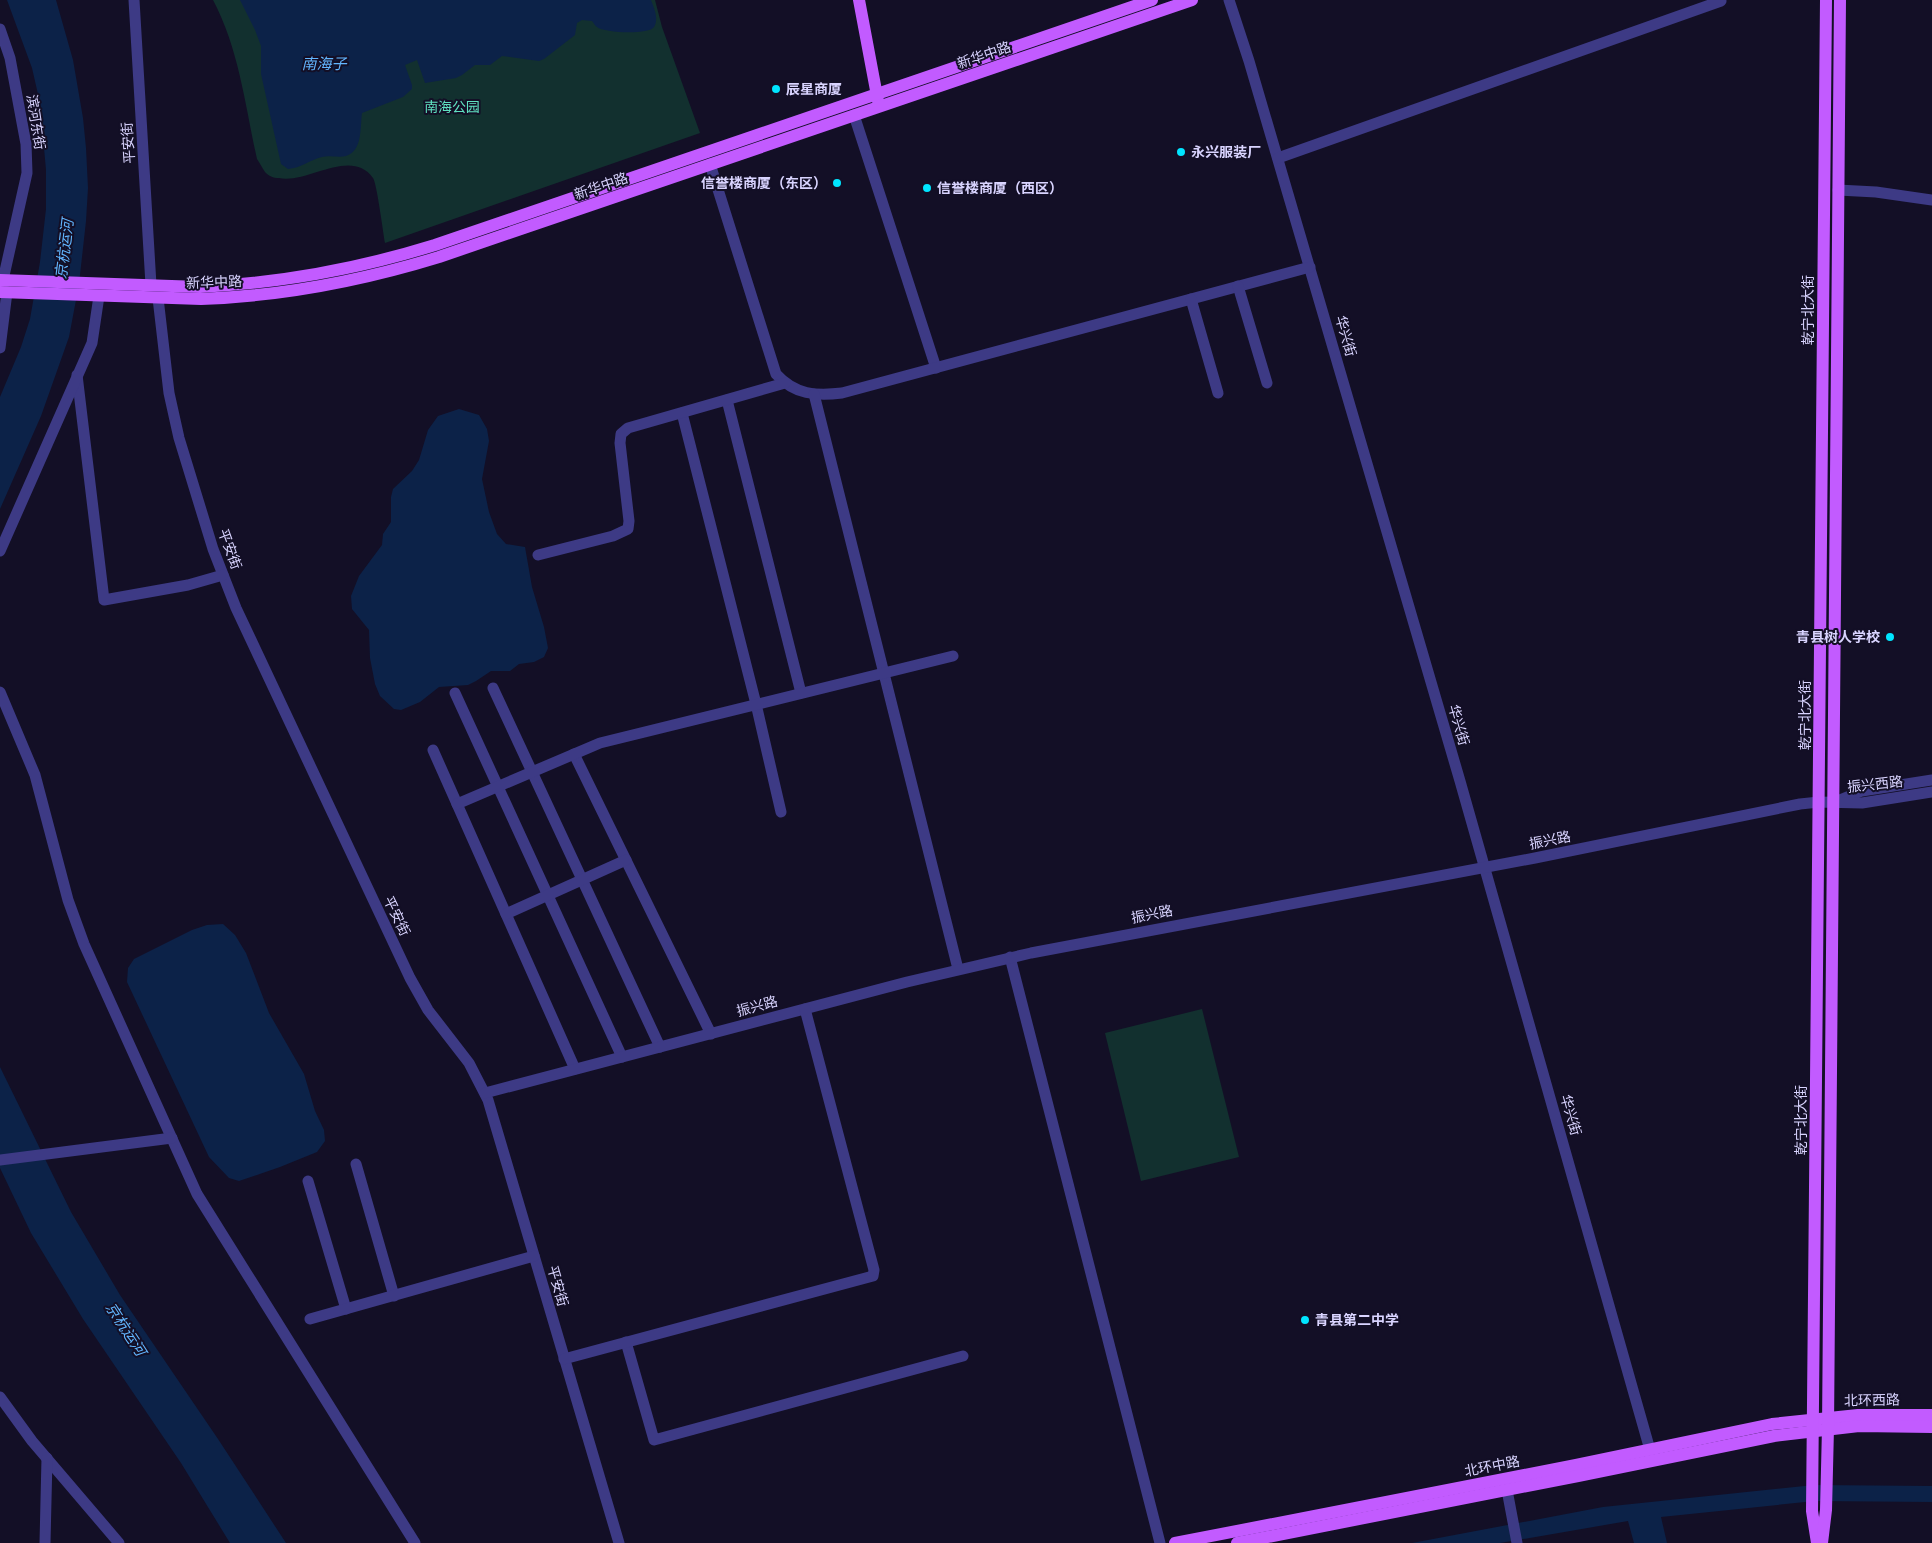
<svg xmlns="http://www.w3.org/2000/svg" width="1932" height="1543" font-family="'IBM Plex Sans','Noto Sans SC',sans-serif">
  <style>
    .green { fill: #12302f }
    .water { fill: #0c2248 }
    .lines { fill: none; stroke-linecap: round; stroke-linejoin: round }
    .minor { stroke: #3d3a85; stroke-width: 11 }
    .major { stroke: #c25bff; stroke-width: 12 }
    .poi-dot { fill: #00e5ff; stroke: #130f26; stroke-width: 2 }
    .labels { text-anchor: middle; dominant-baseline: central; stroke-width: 4; stroke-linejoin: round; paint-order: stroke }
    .street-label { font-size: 14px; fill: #d9d4ff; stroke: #130f26 }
    .poi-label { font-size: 14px; font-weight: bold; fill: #d9d4ff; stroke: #130f26; text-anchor: start }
    .park-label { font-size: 14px; fill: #5fe0c0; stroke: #130f26 }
    .water-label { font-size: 15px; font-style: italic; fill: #62b6ff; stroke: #130f26 }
  </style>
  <rect width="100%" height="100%" fill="#130f26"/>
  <g class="green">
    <path d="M 213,0 L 655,0 L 662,27 L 700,133 L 385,243 C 383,232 377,184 373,178 C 351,147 308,184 279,178 C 273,178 269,176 265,172 C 262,168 260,163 257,159 C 245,105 239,49 213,0 Z"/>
    <polygon points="1202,1009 1239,1157 1141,1181 1105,1033"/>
  </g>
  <g class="water">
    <polygon points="7,0 56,0 73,60 83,118 86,148 88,188 86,221 79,284 69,337 41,416 0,509 0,397 21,347 30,319 40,262 46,209 46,170 40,103 32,68"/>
    <path d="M 240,0 L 651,0 C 654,8 659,19 654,27 C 649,35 604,33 597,27 C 595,26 594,23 592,21 L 582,20 L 577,23 L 575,35 L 544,59 L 539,61 L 502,56 L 490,65 L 475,65 L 462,75 L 456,78 L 425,83 L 417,60 L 405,65 L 412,85 L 412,89 L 403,97 L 362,113 C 360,126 363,151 346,156 C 339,158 330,155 322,157 C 310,160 301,168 288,169 L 281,164 L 261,74 L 261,46 L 255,30 Z"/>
    <polygon points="459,409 479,415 487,429 489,441 482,479 489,512 497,534 506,544 525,547 532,587 544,627 548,648 544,657 534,662 519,664 510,671 491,671 476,681 468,685 439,687 420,702 401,710 394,709 380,696 375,684 370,658 369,630 352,609 351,596 359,576 382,545 383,534 391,522 391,497 393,489 412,471 419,460 428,430 438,416"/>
    <polygon points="223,924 235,935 246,953 269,1013 304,1074 315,1111 324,1130 325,1141 317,1152 280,1167 239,1181 229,1178 209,1157 127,982 128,968 134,959 192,930 207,925"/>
    <polygon points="0,1067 71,1212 120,1295 218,1439 286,1543 230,1543 181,1463 83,1319 31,1233 0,1168"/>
    <polygon points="1814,1485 1932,1486 1932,1502 1815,1501 1661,1517 1667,1543 1634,1543 1628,1521 1500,1543 1412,1543 1603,1507"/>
  </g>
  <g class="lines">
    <g class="minor">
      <polyline points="134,0 151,285"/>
      <polyline points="1229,0 1249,61 1460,781 1652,1457"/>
      <polyline points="0,29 10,58 26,144 27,173 3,280"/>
      <polyline points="854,115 936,368"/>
      <polyline points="1278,158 1721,1"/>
      <path d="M 710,164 L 776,374 C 795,395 816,396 842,393 L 1310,267"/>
      <polyline points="1838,190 1876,192 1932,200"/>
      <polyline points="1238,286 1267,383"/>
      <polyline points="158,298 169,393 179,438 213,549 236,608 410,978 428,1010 469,1063 488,1100 619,1543"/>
      <polyline points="1191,299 1218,393"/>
      <polyline points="0,348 7,292"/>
      <polyline points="77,375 104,600 188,585 223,575"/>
      <polyline points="814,394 958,969"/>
      <polyline points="727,400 801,693"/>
      <polyline points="682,413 756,704 781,812"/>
      <polyline points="0,551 92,343 99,296"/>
      <polyline points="538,555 613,536 628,529 629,521 620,443 621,434 628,428 785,383"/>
      <polyline points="493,688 660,1047"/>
      <polyline points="0,692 35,775 68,900 84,944 197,1194 415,1543"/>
      <polyline points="455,693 622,1057"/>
      <polyline points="433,750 575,1069"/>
      <polyline points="574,754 711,1034"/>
      <polyline points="1837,801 1862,791 1932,780"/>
      <polyline points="457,804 600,743 953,656"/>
      <polyline points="506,914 626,860"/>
      <polyline points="1010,957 1160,1543"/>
      <polyline points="485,1093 907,982 1031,953 1535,858 1800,804 1819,802 1862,803 1932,792"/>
      <polyline points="0,1160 172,1138"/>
      <polyline points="356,1164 394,1296"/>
      <polyline points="308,1181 346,1309"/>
      <polyline points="310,1319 534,1256"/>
      <polyline points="626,1342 654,1440 963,1356"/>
      <polyline points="564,1359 873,1276 874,1270 805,1009"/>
      <polyline points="0,1397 32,1441 119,1543"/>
      <polyline points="1507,1490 1517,1543"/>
      <polyline points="45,1543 47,1458"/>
    </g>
    <g class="major">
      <polyline points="859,0 878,101"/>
      <path d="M 0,280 L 200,287 C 281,283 358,269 435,245 L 1152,0"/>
      <path d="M 0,292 L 201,299 C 283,296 361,281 439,257 L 1192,0"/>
      <polyline points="1175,1543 1576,1465 1772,1424 1858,1415 1932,1415"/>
      <polyline points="1237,1543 1578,1476 1774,1436 1859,1426 1932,1427"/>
      <polyline points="1817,1543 1812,1511 1826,0"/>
      <polyline points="1822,1543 1826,1510 1828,1428 1840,0"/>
    </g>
  </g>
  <g class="poi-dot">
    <circle cx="776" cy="89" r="5"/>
    <circle cx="1181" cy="152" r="5"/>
    <circle cx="837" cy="183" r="5"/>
    <circle cx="927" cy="188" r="5"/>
    <circle cx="1890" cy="637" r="5"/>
    <circle cx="1305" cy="1320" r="5"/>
  </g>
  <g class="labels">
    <g class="street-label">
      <text transform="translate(984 55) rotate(-19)">新华中路</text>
      <text transform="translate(36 122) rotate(81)">滨河东街</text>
      <text transform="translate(128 143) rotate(-94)">平安街</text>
      <text transform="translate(601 186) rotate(-19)">新华中路</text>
      <text transform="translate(214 282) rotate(-2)">新华中路</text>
      <text transform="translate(1808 310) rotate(-90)">乾宁北大街</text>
      <text transform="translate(1346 336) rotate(74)">华兴街</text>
      <text transform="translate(230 549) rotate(70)">平安街</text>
      <text transform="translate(1805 715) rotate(-90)">乾宁北大街</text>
      <text transform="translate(1459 725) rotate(74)">华兴街</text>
      <text transform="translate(1875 784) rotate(-6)">振兴西路</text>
      <text transform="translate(1550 840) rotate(-11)">振兴路</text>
      <text transform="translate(1152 914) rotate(-11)">振兴路</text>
      <text transform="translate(397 916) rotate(64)">平安街</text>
      <text transform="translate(757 1006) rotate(-15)">振兴路</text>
      <text transform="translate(1571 1115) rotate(74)">华兴街</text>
      <text transform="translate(1801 1120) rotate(-90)">乾宁北大街</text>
      <text transform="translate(558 1286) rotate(74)">平安街</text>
      <text transform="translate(1872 1400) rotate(-1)">北环西路</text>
      <text transform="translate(1492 1466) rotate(-11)">北环中路</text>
    </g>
    <g class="poi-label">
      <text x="786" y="89">辰星商厦</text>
      <text x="1191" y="152">永兴服装厂</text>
      <text x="827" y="183" text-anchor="end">信誉楼商厦（东区）</text>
      <text x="937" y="188">信誉楼商厦（西区）</text>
      <text x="1880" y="637" text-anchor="end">青县树人学校</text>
      <text x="1315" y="1320">青县第二中学</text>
    </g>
    <g class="park-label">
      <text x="452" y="107">南海公园</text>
    </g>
    <g class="water-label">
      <text x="324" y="63">南海子</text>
      <text transform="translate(64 249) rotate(-83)">京杭运河</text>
      <text transform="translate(126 1329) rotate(57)">京杭运河</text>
    </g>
  </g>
</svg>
